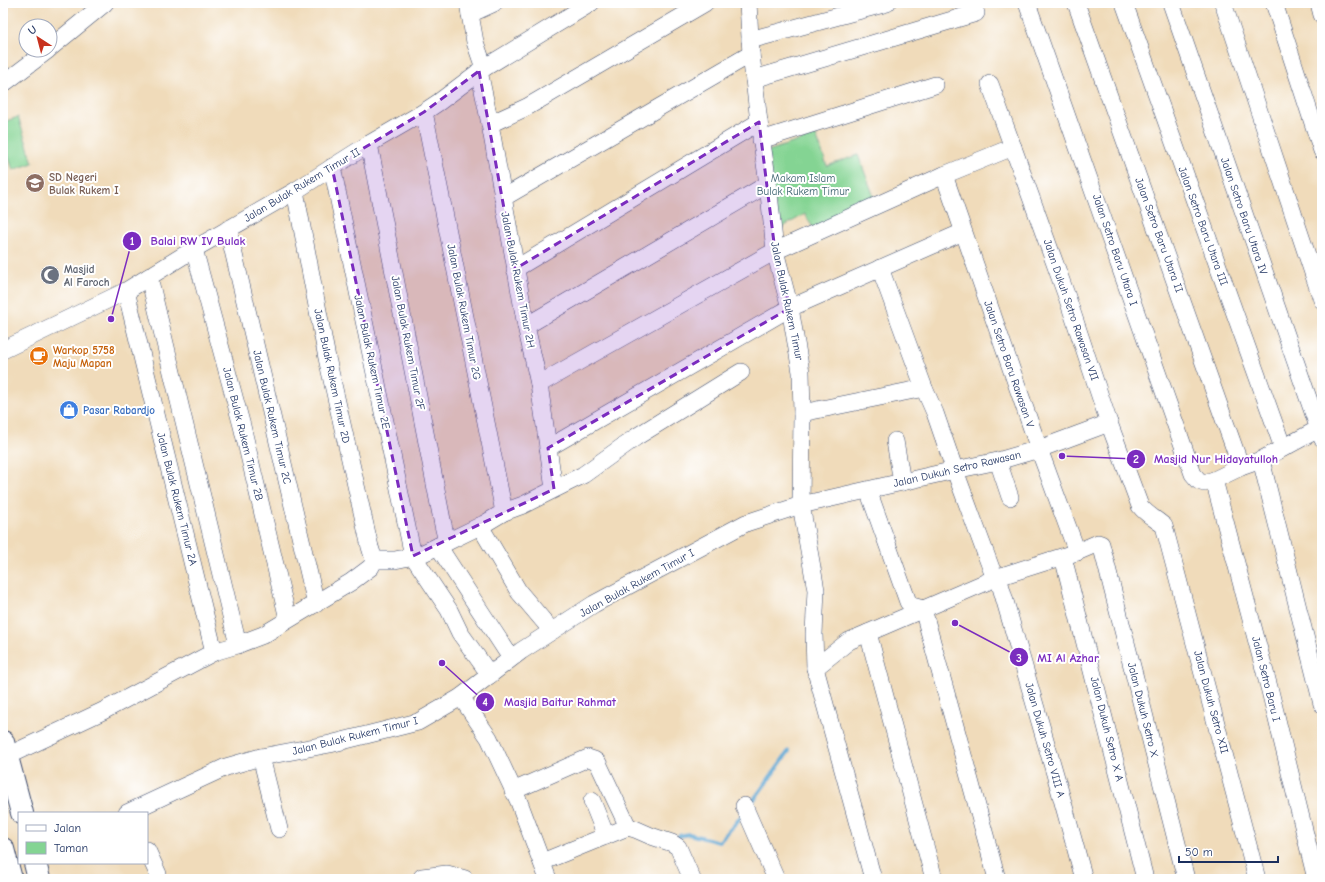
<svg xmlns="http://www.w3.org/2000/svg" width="1325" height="882" font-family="'Comic Neue',sans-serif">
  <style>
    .green { fill: #84d493; stroke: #508278 }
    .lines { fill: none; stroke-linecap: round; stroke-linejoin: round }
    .stream { stroke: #5aa5d2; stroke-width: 4 }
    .minor-casing { stroke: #3b496c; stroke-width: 18 }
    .major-casing { stroke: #3b496c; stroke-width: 24 }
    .highway-casing { stroke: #3b496c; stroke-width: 24 }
    .minor { stroke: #fff; stroke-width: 17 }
    .major { stroke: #fff; stroke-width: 22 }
    .highway { stroke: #fff; stroke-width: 22 }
    .marked { fill: #7b2cbf; fill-opacity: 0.2; stroke: #7b2cbf; stroke-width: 3; stroke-dasharray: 8 5; stroke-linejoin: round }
    .labels { text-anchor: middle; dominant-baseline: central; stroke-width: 4; stroke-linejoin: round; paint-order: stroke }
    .education-label { font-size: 11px; font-weight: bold; fill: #785e54; stroke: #fff; text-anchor: start }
    .park-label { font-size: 11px; fill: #3a616e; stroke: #fff }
    .street-label { font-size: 11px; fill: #1b2f5e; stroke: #fff }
    .worship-label { font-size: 11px; font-weight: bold; fill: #5b616d; stroke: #fff; text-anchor: start }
    .food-label { font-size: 11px; font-weight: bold; fill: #c56008; stroke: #fff; text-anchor: start }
    .shop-label { font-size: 11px; font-weight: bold; fill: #366cbe; stroke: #fff; text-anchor: start }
    .leader { fill: none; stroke: #7b2cbf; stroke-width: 1.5 }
    .callout-dot { fill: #7b2cbf; stroke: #fff; stroke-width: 1.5 }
    .mark-label { font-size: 12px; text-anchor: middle; font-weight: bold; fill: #fff }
    .callout-label { font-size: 12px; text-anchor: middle; font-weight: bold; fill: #7b2cbf; stroke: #fff; stroke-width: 4; stroke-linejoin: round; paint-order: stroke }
  </style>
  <rect width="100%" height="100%" fill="#fff"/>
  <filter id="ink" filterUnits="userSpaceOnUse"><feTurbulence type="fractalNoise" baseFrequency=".025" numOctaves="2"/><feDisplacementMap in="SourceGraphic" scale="8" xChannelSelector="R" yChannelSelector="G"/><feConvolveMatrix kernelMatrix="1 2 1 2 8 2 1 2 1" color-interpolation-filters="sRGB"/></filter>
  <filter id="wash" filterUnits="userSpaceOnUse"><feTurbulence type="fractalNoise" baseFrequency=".012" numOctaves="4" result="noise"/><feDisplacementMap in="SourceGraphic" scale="16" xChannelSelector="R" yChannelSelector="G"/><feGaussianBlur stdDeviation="0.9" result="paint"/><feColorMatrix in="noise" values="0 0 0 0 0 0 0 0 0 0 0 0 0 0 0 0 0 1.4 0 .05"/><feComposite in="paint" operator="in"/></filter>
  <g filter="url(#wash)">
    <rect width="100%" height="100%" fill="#f0dbba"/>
    <g class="green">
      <polygon points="18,117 33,163 13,170 3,140 3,122"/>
      <polygon points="816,135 827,166 858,155 876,202 814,230 805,214 778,230 768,151"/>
    </g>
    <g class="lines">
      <g class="stream">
        <polyline points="750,805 789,751"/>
        <polyline points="676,840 679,836 689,834 719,842 736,823 742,815"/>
      </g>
    </g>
  </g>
  <g filter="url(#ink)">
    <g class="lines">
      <g class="minor-casing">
        <g id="minor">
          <polyline points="468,3 475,42 484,68"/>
          <polyline points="748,3 751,54 759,122 768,184 775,251 790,308 801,372 802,413 801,505 816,590 814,634 815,668 873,879"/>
          <polyline points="1027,3 1193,474 1199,481 1204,483 1214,480 1241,467 1261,460 1322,427"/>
          <polyline points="1076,3 1241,467"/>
          <polyline points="1124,3 1283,448"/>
          <polyline points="1171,3 1322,438"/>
          <polyline points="1223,3 1322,300"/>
          <polyline points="1274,3 1322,151"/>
          <polyline points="1319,3 1322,15"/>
          <polyline points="470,14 494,3"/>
          <polyline points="750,40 887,3"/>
          <polyline points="50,48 105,3"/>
          <polyline points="479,71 490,124 526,326 539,384 554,489"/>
          <polyline points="754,79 976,13"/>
          <polyline points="3,84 48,50"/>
          <path d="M 990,84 L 1067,297 L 1109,423 L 1140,506 C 1147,515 1156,519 1164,526 L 1257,879"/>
          <polyline points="424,112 504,512"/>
          <polyline points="490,124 527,107 705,3"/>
          <polyline points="761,140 935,85"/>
          <polyline points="369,144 443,525 447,542"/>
          <polyline points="332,167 413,556 449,610 460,633 490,675"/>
          <polyline points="944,175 1039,449 1077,552"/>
          <polyline points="295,191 327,358 370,547 374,560"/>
          <polyline points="503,198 751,54"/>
          <polyline points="228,229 316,604"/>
          <polyline points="194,249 242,426 288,619"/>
          <polyline points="880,268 924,388 935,413 954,468 995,579"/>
          <polyline points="515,269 759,122"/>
          <polyline points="149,277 238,645"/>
          <polyline points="126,291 214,652"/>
          <polyline points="526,326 768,184"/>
          <polyline points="3,350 126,291 194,249 295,191 369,144 424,112 439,102 484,68 591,3"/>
          <polyline points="539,384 775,251 944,175 1013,147"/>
          <polyline points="802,413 924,388"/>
          <polyline points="895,441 902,482"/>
          <polyline points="548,448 790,308 963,232"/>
          <polyline points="1261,460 1322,704"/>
          <polyline points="998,461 1010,497"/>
          <polyline points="1214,480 1270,691 1316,879"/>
          <polyline points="868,490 908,602 912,606 923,609 997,879"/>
          <polyline points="480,526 519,592 552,631"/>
          <polyline points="438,546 511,658"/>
          <polyline points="1063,557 1145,879"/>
          <polyline points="374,560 395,560 419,555 447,542 484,524 504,512 523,505 583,475 636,437 741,372"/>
          <polyline points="998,577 1059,788 1084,879"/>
          <polyline points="868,633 934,879"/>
          <polyline points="815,668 849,641 998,577 1077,552 1098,543 1101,544 1186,879"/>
          <polyline points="461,697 489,738 519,802 548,879"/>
          <polyline points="7,756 103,711 214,652 234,646 263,635 351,582 371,567 374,560"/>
          <polyline points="261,757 279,829"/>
          <polyline points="513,791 588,758 594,760 598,763 628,827"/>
          <polyline points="592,801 606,836"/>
          <polyline points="744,806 776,879"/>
          <polyline points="127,813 226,767 261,757 330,744 418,722 461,697 521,651 594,604 746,523 801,505 955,470 998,461 1039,449 1109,423"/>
          <polyline points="147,850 158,874"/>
          <polyline points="542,862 628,827 635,829 651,836 672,843 678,847 692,879"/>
          <polyline points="422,877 447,874 465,879"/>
        </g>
      </g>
      <g class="major-casing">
        <g id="major">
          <polyline points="3,742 22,813"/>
          <polyline points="35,863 39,879"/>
        </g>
      </g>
      <g class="highway-casing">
        <polyline id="highway" points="3,849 11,879"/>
      </g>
      <use href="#minor" class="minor"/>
      <use href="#major" class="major"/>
      <use href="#highway" class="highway"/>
    </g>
  </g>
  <path class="marked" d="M 479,71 L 515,269 L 759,122 L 775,251 L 790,308 L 548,448 L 554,489 L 413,556 L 332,167 L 424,112 Z"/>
  <defs>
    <g id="school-disc" transform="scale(1)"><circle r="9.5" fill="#8d6e63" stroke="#fff"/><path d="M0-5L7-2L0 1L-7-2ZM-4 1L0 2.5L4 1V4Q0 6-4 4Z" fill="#fff"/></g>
    <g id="mosque-disc" transform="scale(1)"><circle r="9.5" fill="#6b7280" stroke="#fff"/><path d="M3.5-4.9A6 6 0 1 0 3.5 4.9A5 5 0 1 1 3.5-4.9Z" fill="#fff"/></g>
    <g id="cafe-disc" transform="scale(1)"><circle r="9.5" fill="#e8710a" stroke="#fff"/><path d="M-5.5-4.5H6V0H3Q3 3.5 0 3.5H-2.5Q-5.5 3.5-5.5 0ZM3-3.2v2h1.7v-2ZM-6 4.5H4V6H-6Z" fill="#fff"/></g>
    <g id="shop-disc" transform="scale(1)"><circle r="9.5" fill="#3f7fe0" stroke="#fff"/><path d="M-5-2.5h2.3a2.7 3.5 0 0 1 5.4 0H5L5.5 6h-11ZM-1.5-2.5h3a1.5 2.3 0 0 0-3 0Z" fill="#fff"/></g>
  </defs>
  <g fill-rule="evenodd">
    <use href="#school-disc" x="35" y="183"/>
    <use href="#mosque-disc" x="50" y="275"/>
    <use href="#cafe-disc" x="39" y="356"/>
    <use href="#shop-disc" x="69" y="410"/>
  </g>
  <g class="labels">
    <g class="education-label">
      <text x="49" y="177">SD Negeri<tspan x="49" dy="13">Bulak Rukem I</tspan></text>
    </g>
    <g class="park-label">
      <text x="803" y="178">Makam Islam<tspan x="803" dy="13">Bulak Rukem Timur</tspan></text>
    </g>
    <g class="street-label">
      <text transform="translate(302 185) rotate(-31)">Jalan Bulak Rukem Timur II</text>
      <text transform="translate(1244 216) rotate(71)">Jalan Setro Baru Utara IV</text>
      <text transform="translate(1203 226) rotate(70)">Jalan Setro Baru Utara III</text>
      <text transform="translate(1159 235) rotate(70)">Jalan Setro Baru Utara II</text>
      <text transform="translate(1115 250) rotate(71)">Jalan Setro Baru Utara I</text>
      <text transform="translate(518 280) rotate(79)">Jalan Bulak Rukem Timur 2H</text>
      <text transform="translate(787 301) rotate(78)">Jalan Bulak Rukem Timur</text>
      <text transform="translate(1071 310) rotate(71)">Jalan Dukuh Setro Rawasan VII</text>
      <text transform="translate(464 312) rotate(79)">Jalan Bulak Rukem Timur 2G</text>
      <text transform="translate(408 343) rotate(79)">Jalan Bulak Rukem Timur 2F</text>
      <text transform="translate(372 362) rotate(78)">Jalan Bulak Rukem Timur 2E</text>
      <text transform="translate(1009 364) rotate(71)">Jalan Setro Baru Rawasan V</text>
      <text transform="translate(332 376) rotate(78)">Jalan Bulak Rukem Timur 2D</text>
      <text transform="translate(272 417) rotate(77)">Jalan Bulak Rukem Timur 2C</text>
      <text transform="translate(243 434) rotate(76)">Jalan Bulak Rukem Timur 2B</text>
      <text transform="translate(957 469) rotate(-13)">Jalan Dukuh Setro Rawasan</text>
      <text transform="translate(177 499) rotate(76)">Jalan Bulak Rukem Timur 2A</text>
      <text transform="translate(637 583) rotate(-29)">Jalan Bulak Rukem Timur I</text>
      <text transform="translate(1266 679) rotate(76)">Jalan Setro Baru I</text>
      <text transform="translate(1211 702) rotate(75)">Jalan Dukuh Setro XII</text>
      <text transform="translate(1143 710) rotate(76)">Jalan Dukuh Setro X</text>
      <text transform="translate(1107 729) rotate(76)">Jalan Dukuh Setro X A</text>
      <text transform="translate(355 736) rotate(-14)">Jalan Bulak Rukem Timur I</text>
      <text transform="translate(1045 740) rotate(74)">Jalan Dukuh Setro VIII A</text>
    </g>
    <g class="worship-label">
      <text x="64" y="269">Masjid<tspan x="64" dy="13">Al Faroch</tspan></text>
    </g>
    <g class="food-label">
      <text x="53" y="350">Warkop 5758<tspan x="53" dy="13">Maju Mapan</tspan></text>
    </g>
    <g class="shop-label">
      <text x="83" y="410">Pasar Rabardjo</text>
    </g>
  </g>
  <path class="leader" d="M111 319L132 241M1062 456L1136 459M955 623L1019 657M442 663L485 702"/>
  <g class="callout-dot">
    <circle cx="111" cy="319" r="4"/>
    <circle cx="1062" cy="456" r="4"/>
    <circle cx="955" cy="623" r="4"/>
    <circle cx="442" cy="663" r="4"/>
    <circle cx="132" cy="241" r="10"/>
    <circle cx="1136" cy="459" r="10"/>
    <circle cx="1019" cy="657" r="10"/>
    <circle cx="485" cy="702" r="10"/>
  </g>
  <g class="mark-label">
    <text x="132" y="245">1</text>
    <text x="1136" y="463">2</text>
    <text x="1019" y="662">3</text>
    <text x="485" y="706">4</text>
  </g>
  <g class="callout-label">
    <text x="198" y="245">Balai RW IV Bulak</text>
    <text x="1216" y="463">Masjid Nur Hidayatulloh</text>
    <text x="1068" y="662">MI Al Azhar</text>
    <text x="560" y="706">Masjid Baitur Rahmat</text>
  </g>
  <rect width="1325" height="882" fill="none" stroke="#fff" stroke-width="16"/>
  <rect x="18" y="812" width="130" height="52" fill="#ffffff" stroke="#a4acbf"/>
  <rect x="26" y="825" width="20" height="6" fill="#ffffff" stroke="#a4acbf"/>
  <text x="54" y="832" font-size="12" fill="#1b2f5e">Jalan</text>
  <rect x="26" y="842" width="20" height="12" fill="#84d493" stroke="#a4acbf"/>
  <text x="54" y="852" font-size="12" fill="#1b2f5e">Taman</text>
  <g transform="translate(38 38) rotate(324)"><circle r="19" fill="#ffffff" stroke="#a4acbf"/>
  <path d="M0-3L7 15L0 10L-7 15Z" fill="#c8321e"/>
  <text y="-6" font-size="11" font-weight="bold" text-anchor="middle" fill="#1b2f5e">U</text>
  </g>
  <path d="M1179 856v6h99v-6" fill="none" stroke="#1b2f5e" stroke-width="2"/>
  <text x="1185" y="856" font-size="12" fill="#1b2f5e" stroke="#ffffff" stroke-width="3" paint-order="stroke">50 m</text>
</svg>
